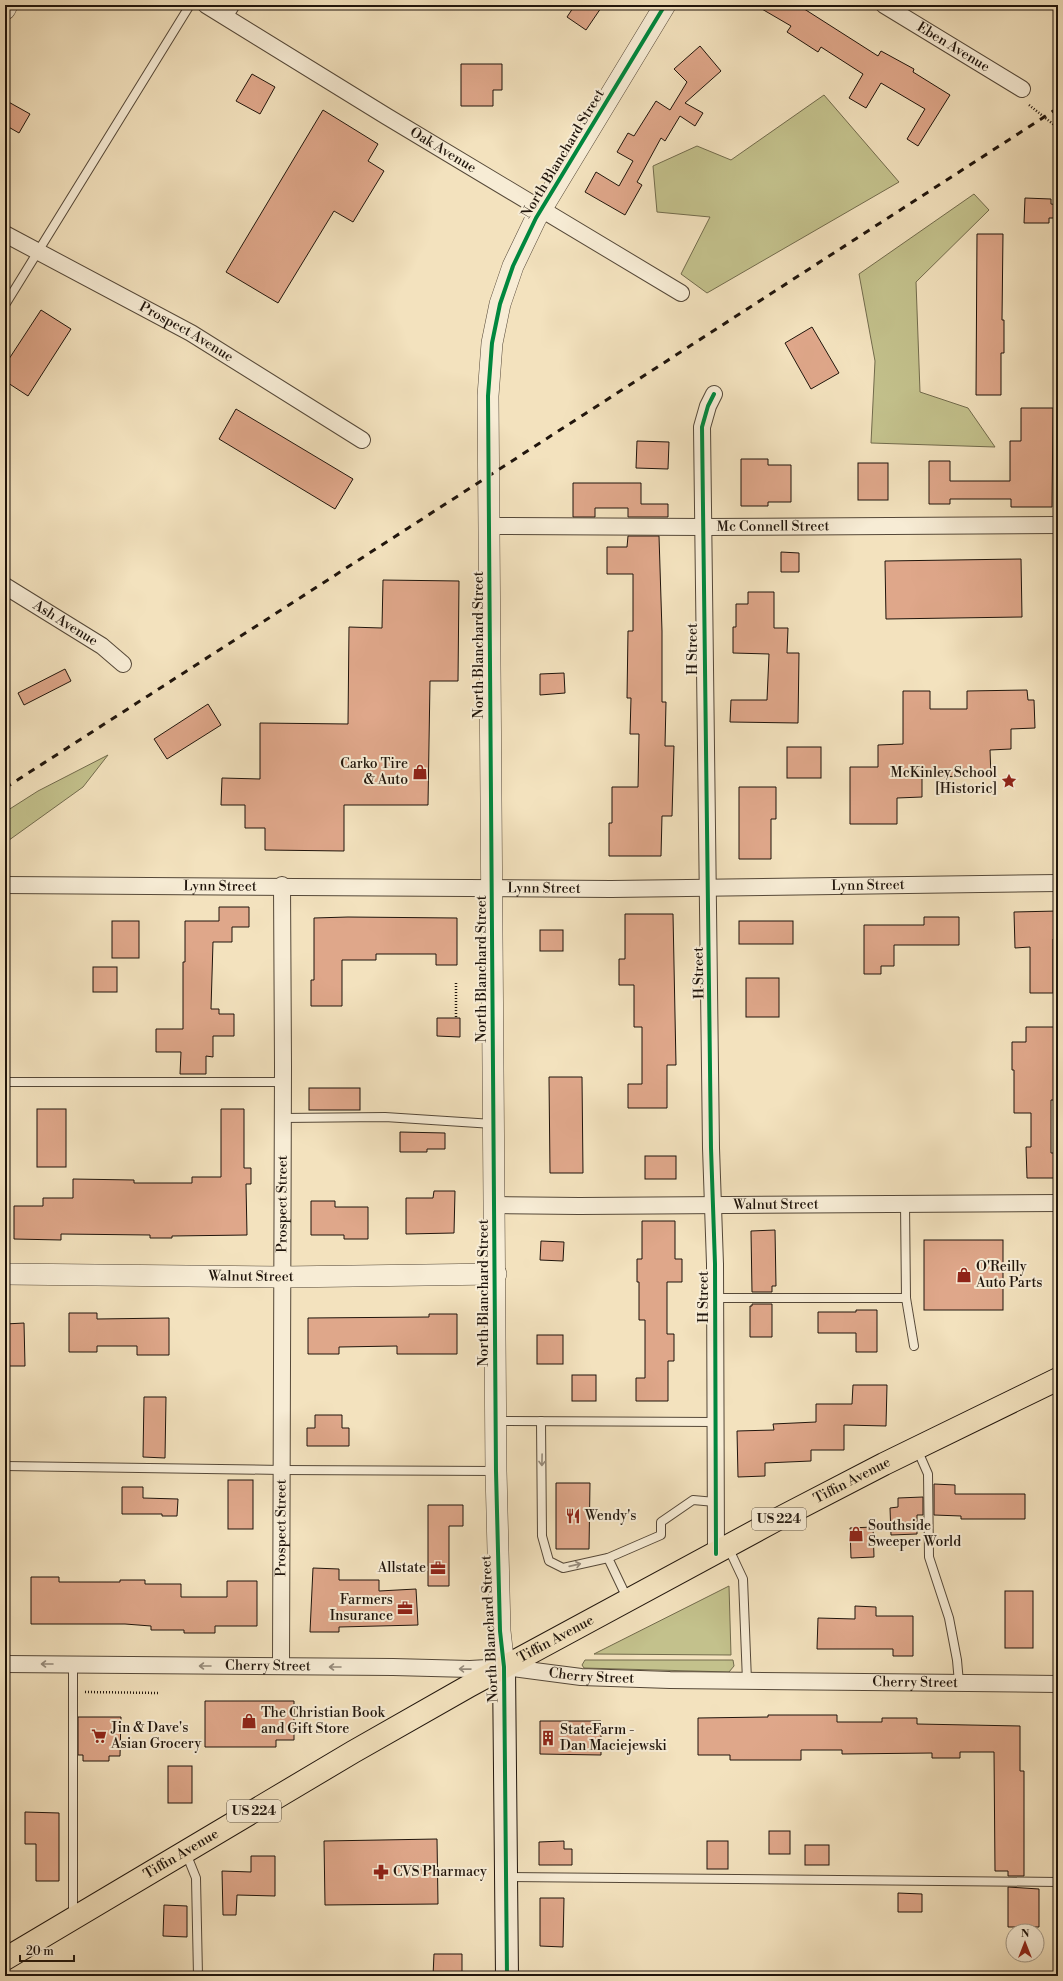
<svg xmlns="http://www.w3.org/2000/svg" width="1063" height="1981" font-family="'Libre Bodoni',serif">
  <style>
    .green { fill: #c3c18c; stroke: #726b4c }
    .building { fill: #dfa78a; stroke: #20150c }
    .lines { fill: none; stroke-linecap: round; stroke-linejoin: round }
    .service-casing { stroke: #554838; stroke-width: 10 }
    .minor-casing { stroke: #554838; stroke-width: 18 }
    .tertiary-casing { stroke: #554838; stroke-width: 22 }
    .secondary-casing { stroke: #20150c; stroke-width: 24 }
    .trunk-casing { stroke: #20150c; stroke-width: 24 }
    .path { stroke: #20150c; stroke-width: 2.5; stroke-dasharray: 1 2; stroke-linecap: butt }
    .service { stroke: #f7ecd5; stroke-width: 8 }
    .minor { stroke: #f7ecd5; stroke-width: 16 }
    .tertiary { stroke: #f7ecd5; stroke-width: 21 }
    .secondary { stroke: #f7ecd5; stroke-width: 22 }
    .trunk { stroke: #f3e2be; stroke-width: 22 }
    .rail { stroke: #20150c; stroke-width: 3; stroke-dasharray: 7 7; stroke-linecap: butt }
    .cycleway-casing { stroke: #f7ecd5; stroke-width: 6 }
    .cycleway { stroke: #00873e; stroke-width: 4 }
    .oneway { stroke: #968b7b }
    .labels { text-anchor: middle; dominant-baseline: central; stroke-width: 4; stroke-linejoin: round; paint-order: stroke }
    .shield { fill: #f7ecd5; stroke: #605648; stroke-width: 1 }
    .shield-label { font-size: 13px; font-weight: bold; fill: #20150c }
    .street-label { font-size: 14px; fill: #20150c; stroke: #f7ecd5 }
    .poi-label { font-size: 14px; fill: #20150c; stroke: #f7ecd5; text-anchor: start }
  </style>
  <rect width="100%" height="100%" fill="#f3e2be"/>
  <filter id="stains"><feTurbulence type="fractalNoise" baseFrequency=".005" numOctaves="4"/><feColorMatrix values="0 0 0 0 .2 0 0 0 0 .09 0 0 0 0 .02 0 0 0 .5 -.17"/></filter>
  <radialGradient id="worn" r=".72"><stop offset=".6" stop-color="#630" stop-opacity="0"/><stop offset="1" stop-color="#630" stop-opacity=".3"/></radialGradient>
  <g class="green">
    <polygon points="824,95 899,182 707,293 681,274 710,217 657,212 653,166 697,146 731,160"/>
    <polygon points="974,194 989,210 916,282 920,392 968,408 995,447 871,443 875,361 859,274"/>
    <polygon points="108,755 83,787 5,843 5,812 38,791"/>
    <polygon points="729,1586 731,1655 594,1654"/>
    <polygon points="585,1660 733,1660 734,1666 729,1672 584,1668 582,1665"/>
  </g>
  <g class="building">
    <polygon points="575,5 603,5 586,30 567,17"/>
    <polygon points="755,5 798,5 878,56 881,51 914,69 913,72 950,95 918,146 907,139 925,109 881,83 866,108 849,98 863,74 821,47 818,52 787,32 791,26"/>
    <polygon points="700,46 721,71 685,103 703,113 695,126 680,116 665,141 661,138 637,182 642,185 625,215 585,192 596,172 619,186 633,161 617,152 628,133 634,136 656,101 670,110 687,82 674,69"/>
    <polygon points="461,64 502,64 502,90 493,90 493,106 461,106"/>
    <polygon points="252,74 275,87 260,114 236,101"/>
    <polygon points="5,100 30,114 19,133 5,125"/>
    <polygon points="323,110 378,144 368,161 384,171 353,222 334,211 278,303 226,272"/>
    <polygon points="1025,198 1051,199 1051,204 1058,205 1058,218 1049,218 1049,223 1024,223"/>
    <polygon points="977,234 1003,234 1002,320 1004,320 1004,353 1001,353 1001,395 976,395"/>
    <polygon points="41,310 71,329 28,396 5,381 5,365"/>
    <polygon points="812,327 839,373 811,389 785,343"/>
    <polygon points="1021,408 1053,408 1052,507 1011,507 1011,499 950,499 950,504 929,504 929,461 950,461 950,481 1010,481 1010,441 1021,441"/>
    <polygon points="236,409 353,479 335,509 219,439"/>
    <polygon points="637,441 669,442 668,469 636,468"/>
    <polygon points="741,459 768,459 768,465 791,465 791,502 768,502 768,506 741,506"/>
    <rect x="858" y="463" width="30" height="37"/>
    <polygon points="573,483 641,483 641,504 668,504 668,517 628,517 628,508 595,508 595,517 573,517"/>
    <polygon points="628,536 659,536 662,631 662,702 666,702 665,746 674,746 672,816 662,816 661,856 609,856 609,823 612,823 612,787 638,787 639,734 630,734 631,698 627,698 628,631 633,631 633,574 607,574 607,547 627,547"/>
    <polygon points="781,552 799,553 799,572 781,572"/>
    <polygon points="1021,559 1022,617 886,619 885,561"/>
    <polygon points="383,580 459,581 458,681 430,681 428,805 344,805 344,851 265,850 265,828 245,828 245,805 221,805 222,778 260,779 260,723 348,724 349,627 382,628"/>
    <polygon points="748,592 774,592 774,628 788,628 787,653 799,653 798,723 730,722 731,700 767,700 769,654 733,653 733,627 736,627 736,604 748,604"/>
    <polygon points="65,669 71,681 24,705 18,693"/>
    <polygon points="564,673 565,693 540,695 540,674"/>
    <polygon points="1027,690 1028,700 1034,700 1035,728 1011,729 1011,749 990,750 991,776 922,777 922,797 897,798 897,824 850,824 850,767 878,767 878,745 903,744 903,691 930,691 930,709 967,709 967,691"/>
    <polygon points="208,704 221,725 167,759 154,739"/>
    <rect x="787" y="747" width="34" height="31"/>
    <polygon points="739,787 776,787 776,819 771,819 771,859 739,859"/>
    <polygon points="219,907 249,907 249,927 232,927 232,942 213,942 211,1009 219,1009 219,1014 234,1014 234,1036 213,1036 213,1057 206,1056 206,1074 180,1074 181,1052 156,1052 156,1029 183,1029 183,962 185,962 185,921 219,921"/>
    <polygon points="1058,911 1058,939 1053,939 1053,993 1030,993 1030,947 1015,948 1014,912"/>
    <polygon points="625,914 673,914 676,1065 667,1065 667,1108 628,1108 628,1084 642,1084 642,1027 634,1027 634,985 619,985 619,959 625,959"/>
    <polygon points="348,917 457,918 457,965 436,965 436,954 376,954 376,960 342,960 342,1006 311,1006 311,980 314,980 314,918"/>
    <polygon points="924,917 959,917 959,945 894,945 894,966 881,966 881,974 864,974 864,925 924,925"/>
    <rect x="112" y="921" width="27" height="37"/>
    <rect x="739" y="921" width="54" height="23"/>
    <rect x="540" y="930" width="23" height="21"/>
    <rect x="93" y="967" width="24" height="25"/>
    <rect x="746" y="978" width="33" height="39"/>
    <polygon points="437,1018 460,1018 460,1037 437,1036"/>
    <polygon points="1026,1027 1057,1027 1055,1100 1051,1100 1051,1153 1058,1153 1058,1178 1027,1178 1026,1147 1031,1147 1031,1113 1014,1113 1014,1070 1012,1070 1012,1042 1026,1042"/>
    <polygon points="549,1077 582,1077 583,1173 550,1173"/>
    <rect x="309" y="1088" width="51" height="22"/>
    <rect x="37" y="1109" width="29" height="58"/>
    <polygon points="221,1109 244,1109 244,1168 251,1168 251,1184 246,1184 247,1235 172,1236 172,1238 150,1238 150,1235 61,1234 61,1240 14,1239 14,1206 43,1206 43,1198 73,1198 73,1179 134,1180 134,1183 192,1183 192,1177 221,1177"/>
    <polygon points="400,1132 445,1133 445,1149 427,1149 427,1152 400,1152"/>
    <rect x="645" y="1156" width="31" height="23"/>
    <polygon points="434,1191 455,1191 454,1233 406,1234 406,1198 433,1198"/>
    <polygon points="311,1201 335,1201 335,1207 368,1207 368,1239 344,1239 344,1235 311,1235"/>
    <polygon points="642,1221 675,1221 675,1259 682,1259 682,1282 667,1282 667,1334 674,1334 674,1361 668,1361 668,1401 636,1401 636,1378 645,1378 645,1320 639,1320 639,1282 637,1282 637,1259 642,1259"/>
    <polygon points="775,1230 776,1286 772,1286 772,1292 752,1292 751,1231"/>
    <rect x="924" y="1240" width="79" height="70"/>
    <polygon points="541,1241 564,1242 563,1261 540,1260"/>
    <polygon points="752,1304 772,1304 772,1337 750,1337 750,1306 752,1306"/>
    <polygon points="856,1310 877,1310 877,1352 856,1352 856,1333 818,1333 818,1312 856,1312"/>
    <polygon points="69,1313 97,1313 97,1319 169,1318 169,1355 137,1355 137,1346 97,1346 97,1352 69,1352"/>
    <polygon points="429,1314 457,1314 457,1354 397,1354 397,1346 339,1347 339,1354 308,1354 308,1318 429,1317"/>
    <polygon points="24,1323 25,1366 5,1366 5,1324"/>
    <rect x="537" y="1335" width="26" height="29"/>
    <rect x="572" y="1375" width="24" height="26"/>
    <polygon points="853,1385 887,1385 886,1426 844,1425 844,1450 811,1450 811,1461 765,1463 765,1476 738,1477 737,1431 774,1430 773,1424 816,1422 816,1404 852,1404"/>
    <polygon points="144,1397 166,1397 165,1458 143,1457"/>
    <polygon points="315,1415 342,1415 342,1428 349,1428 349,1446 307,1446 307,1428 315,1428"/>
    <rect x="228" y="1480" width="25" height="49"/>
    <polygon points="556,1483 590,1483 589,1549 556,1549"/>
    <polygon points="934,1484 955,1485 955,1494 1025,1494 1025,1519 961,1519 961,1516 934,1515"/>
    <polygon points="122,1487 143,1487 143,1498 178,1499 177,1516 162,1516 162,1514 122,1514"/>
    <polygon points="923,1497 923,1515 917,1515 917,1534 891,1535 890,1508 898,1507 898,1498"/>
    <polygon points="428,1505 463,1505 463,1526 449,1526 449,1586 428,1586"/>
    <polygon points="873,1527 874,1557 851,1558 850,1528"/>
    <polygon points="313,1568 339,1569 339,1580 379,1580 379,1591 416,1589 418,1625 339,1627 339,1632 310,1632"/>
    <polygon points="31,1577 59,1577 59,1582 120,1582 120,1580 145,1580 145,1584 181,1584 181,1597 227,1597 227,1581 257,1581 257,1626 215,1626 215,1633 184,1633 184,1630 151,1630 151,1626 125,1624 31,1624"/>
    <rect x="1005" y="1591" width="28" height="57"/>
    <polygon points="855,1606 876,1607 876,1616 913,1616 913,1656 893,1656 893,1649 817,1649 818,1618 855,1619"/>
    <polygon points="205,1701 294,1701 294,1740 276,1740 276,1747 205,1747"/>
    <polygon points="768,1715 837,1715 837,1722 882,1722 882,1718 917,1718 917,1724 1020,1726 1020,1771 1024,1771 1024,1876 1008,1876 1008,1871 995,1871 994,1752 960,1752 960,1758 932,1758 932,1753 842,1754 842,1750 801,1750 801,1760 730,1760 730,1755 698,1755 698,1718 768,1717"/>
    <polygon points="78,1717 121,1717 120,1756 109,1756 109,1761 83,1761 83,1755 78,1755"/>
    <polygon points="540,1721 601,1721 601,1755 540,1754"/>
    <rect x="168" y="1766" width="24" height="37"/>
    <polygon points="25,1812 59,1813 59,1881 36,1881 36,1844 25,1844"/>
    <rect x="769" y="1831" width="21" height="23"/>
    <polygon points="437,1839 438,1904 325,1905 324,1841"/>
    <polygon points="564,1841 564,1849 572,1849 572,1865 539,1865 539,1842"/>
    <rect x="707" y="1841" width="21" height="28"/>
    <rect x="805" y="1845" width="24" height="20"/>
    <polygon points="251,1856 275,1856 275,1896 237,1895 236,1915 223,1915 222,1871 251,1872"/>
    <polygon points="1008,1887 1039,1889 1039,1927 1008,1927"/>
    <polygon points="898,1893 922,1894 922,1912 898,1912"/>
    <polygon points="540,1898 564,1898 563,1947 540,1946"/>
    <polygon points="164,1905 187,1906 187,1937 163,1936"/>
    <polygon points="434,1954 462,1954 462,1976 433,1976"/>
  </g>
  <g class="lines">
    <g class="service-casing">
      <g id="service">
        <polyline points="228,18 236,5"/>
        <polyline points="5,305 190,5"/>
        <polyline points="5,1082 283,1082"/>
        <polyline points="283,1118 385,1117 493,1124"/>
        <polyline points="715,1298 906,1298 905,1204"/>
        <polyline points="906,1298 914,1346"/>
        <polyline points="497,1421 715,1422"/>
        <polyline points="541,1421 542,1536 549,1561 563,1568 608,1558"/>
        <polyline points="917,1449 928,1474 929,1557 949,1618 957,1660 959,1683"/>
        <polyline points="5,1466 282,1470 496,1471"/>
        <polyline points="728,1547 743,1579 747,1681"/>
        <polyline points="628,1600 608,1558 661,1535 661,1522 693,1500 715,1502"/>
        <polyline points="73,1664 73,1916"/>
        <polyline points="186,1853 196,1878 198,1976"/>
        <polyline points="507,1877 1058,1882"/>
      </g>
    </g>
    <g class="minor-casing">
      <g id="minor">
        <path id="s1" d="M 206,5 L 386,116 L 681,293"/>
        <path id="s2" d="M 884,5 L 1022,89"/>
        <path id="s3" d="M 5,234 L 191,333 L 362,440"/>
        <polyline points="714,394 708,406 702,427 711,1148 715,1264 716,1554"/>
        <path id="s4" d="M 489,526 L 704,527 L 1058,525"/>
        <path id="s5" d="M 5,586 L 102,646 L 123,664"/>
        <path id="s6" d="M 5,885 L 611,889 L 1058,883"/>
        <path id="s7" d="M 495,1205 L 579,1206 L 1058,1203"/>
        <path id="s8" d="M 5,1664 L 393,1667 L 470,1669 L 504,1667 L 581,1677 L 670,1680 L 1058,1684"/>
        <path id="s9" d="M 281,1666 L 283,1066 L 282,885"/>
      </g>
    </g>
    <g class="tertiary-casing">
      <g id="tertiary">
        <polyline points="5,9 7,5"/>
        <path id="s10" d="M 5,1274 L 283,1277 L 496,1274"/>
        <polyline points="504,1667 500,1631 496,1471 488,396 492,343 500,304 513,266 536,218 665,5"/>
      </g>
    </g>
    <g class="secondary-casing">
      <polyline id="secondary" points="504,1667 507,1976"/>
    </g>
    <g class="trunk-casing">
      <g id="trunk">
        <path id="s11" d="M 5,1959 L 353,1752 L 469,1686 L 776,1520 L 884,1464 L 1058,1379"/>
      </g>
    </g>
    <g class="path">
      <polyline points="1029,105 1058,128"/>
      <polyline points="456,983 456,1018"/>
      <polyline points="85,1692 160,1693"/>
    </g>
    <use href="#service" class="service"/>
    <use href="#minor" class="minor"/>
    <use href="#tertiary" class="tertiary"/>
    <use href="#secondary" class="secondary"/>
    <use href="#trunk" class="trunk"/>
    <path class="rail" d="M 5,788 C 356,562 707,335 1058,108"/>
    <g class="cycleway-casing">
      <g id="cycleway">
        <polyline points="714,394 708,406 702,427 711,1148 715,1264 716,1554"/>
        <polyline points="507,1976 504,1667 500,1631 496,1471 488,396 492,343 500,304 513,266 536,218 665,5"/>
      </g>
    </g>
    <use href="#cycleway" class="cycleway"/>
  </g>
  <defs><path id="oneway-shaft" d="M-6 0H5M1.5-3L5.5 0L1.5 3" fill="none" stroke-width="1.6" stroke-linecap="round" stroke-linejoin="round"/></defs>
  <g class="oneway">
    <use href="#oneway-shaft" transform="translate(542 1460) rotate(91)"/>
    <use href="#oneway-shaft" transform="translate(575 1565) rotate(-13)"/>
    <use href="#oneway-shaft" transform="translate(47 1664) rotate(-180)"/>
    <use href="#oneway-shaft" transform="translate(205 1666) rotate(-180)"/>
    <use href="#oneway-shaft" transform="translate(335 1667) rotate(-180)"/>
    <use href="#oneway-shaft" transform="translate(465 1669) rotate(-179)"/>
  </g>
  <defs>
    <g id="shop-bare" transform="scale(1.2)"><path d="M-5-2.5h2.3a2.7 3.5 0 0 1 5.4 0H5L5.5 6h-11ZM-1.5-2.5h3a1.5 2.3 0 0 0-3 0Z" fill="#8f2418" stroke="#f7ecd5" stroke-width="2.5" paint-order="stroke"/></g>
    <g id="sight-bare" transform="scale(1.2)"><path d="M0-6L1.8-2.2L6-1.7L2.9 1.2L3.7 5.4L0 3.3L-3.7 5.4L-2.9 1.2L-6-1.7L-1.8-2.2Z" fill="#8f2418" stroke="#f7ecd5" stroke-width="2.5" paint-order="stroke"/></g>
    <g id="restaurant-bare" transform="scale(1.2)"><path d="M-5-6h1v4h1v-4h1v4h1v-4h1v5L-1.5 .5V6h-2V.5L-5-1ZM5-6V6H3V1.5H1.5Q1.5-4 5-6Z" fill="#8f2418" stroke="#f7ecd5" stroke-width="2.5" paint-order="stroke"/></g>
    <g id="office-bare" transform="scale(1.2)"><path d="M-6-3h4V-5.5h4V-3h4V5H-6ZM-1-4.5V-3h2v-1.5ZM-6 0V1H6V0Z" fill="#8f2418" stroke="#f7ecd5" stroke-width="2.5" paint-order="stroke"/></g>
    <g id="supermarket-bare" transform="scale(1.2)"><path d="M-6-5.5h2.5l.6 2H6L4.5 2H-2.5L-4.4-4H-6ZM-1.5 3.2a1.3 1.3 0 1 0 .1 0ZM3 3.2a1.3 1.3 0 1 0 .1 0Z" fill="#8f2418" stroke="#f7ecd5" stroke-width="2.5" paint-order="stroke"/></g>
    <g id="building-bare" transform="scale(1.2)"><path d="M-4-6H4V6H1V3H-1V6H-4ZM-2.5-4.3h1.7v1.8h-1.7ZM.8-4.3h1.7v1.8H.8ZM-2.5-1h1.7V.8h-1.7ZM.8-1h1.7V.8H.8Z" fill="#8f2418" stroke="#f7ecd5" stroke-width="2.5" paint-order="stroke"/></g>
    <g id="pharmacy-bare" transform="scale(1.2)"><path d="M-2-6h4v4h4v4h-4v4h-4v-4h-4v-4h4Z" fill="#8f2418" stroke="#f7ecd5" stroke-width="2.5" paint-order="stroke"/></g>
  </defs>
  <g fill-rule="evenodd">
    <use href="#shop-bare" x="420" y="772"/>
    <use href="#sight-bare" x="1009" y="781"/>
    <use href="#shop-bare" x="964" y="1275"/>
    <use href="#restaurant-bare" x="573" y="1516"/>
    <use href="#shop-bare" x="856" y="1534"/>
    <use href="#office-bare" x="438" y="1568"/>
    <use href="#office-bare" x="405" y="1608"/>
    <use href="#shop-bare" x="249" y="1721"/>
    <use href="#supermarket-bare" x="99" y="1736"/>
    <use href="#building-bare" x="548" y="1738"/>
    <use href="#pharmacy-bare" x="381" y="1872"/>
  </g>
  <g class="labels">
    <g class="shield">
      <rect x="752" y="1508" width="54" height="22" rx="3"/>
      <rect x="227" y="1800" width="54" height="22" rx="3"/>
    </g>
    <g class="shield-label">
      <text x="779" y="1519">US 224</text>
      <text x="254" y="1811">US 224</text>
    </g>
    <g class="street-label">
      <text stroke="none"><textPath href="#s2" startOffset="81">Eben Avenue</textPath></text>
      <text stroke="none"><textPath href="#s1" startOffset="278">Oak Avenue</textPath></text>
      <text transform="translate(563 154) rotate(-59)">North Blanchard Street</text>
      <text stroke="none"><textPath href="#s3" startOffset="206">Prospect Avenue</textPath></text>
      <text stroke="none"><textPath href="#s4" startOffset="284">Mc Connell Street</textPath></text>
      <text stroke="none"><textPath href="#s5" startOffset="71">Ash Avenue</textPath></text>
      <text transform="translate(479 645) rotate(-90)">North Blanchard Street</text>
      <text transform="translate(693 649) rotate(-90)">H Street</text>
      <text stroke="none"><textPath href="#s6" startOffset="863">Lynn Street</textPath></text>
      <text stroke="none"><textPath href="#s6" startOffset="215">Lynn Street</textPath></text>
      <text stroke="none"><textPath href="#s6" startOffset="539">Lynn Street</textPath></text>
      <text transform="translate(482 969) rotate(-90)">North Blanchard Street</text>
      <text transform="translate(699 973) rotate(-91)">H Street</text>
      <text stroke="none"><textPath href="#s9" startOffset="462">Prospect Street</textPath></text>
      <text stroke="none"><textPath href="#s7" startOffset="281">Walnut Street</textPath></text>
      <text stroke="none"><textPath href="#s10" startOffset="246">Walnut Street</textPath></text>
      <text transform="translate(484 1293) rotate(-90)">North Blanchard Street</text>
      <text transform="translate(704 1297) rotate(-90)">H Street</text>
      <text stroke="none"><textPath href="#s11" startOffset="973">Tiffin Avenue</textPath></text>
      <text stroke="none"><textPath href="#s9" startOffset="138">Prospect Street</textPath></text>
      <text transform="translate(490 1629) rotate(-93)">North Blanchard Street</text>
      <text stroke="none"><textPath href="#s11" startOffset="637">Tiffin Avenue</textPath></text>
      <text stroke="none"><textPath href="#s8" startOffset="263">Cherry Street</textPath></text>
      <text stroke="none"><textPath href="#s8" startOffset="587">Cherry Street</textPath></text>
      <text stroke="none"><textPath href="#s8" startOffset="911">Cherry Street</textPath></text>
      <text stroke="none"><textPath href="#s11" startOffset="205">Tiffin Avenue</textPath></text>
    </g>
    <g class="poi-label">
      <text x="408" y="764" text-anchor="end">Carko Tire<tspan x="408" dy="16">&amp; Auto</tspan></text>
      <text x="997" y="773" text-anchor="end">McKinley School<tspan x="997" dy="16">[Historic]</tspan></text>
      <text x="976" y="1267">O'Reilly<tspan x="976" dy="16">Auto Parts</tspan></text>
      <text x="585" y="1516">Wendy's</text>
      <text x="868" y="1526">Southside<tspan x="868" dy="16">Sweeper World</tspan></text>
      <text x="426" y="1568" text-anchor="end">Allstate</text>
      <text x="393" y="1600" text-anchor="end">Farmers<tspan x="393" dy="16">Insurance</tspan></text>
      <text x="261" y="1713">The Christian Book<tspan x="261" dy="16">and Gift Store</tspan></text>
      <text x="111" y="1728">Jin &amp; Dave's<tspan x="111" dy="16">Asian Grocery</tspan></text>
      <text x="560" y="1730">StateFarm -<tspan x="560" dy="16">Dan Maciejewski</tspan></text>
      <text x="393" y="1872">CVS Pharmacy</text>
    </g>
  </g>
  <rect width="1063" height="1981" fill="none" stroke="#f3e2be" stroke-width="20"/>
  <rect x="6" y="6" width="1051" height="1969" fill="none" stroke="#20150c" stroke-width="2"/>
  <rect x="10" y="10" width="1043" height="1961" fill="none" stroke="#20150c"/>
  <g transform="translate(1025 1943)"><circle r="19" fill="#f7ecd5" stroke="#a19685"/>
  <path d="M0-3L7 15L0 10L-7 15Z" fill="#8f2418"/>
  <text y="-6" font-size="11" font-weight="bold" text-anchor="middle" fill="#20150c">N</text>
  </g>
  <path d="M20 1955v6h54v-6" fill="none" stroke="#20150c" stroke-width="2"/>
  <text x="26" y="1955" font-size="12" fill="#20150c" stroke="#f7ecd5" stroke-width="3" paint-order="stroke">20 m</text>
  <rect width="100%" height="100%" filter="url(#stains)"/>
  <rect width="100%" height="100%" fill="url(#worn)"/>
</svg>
